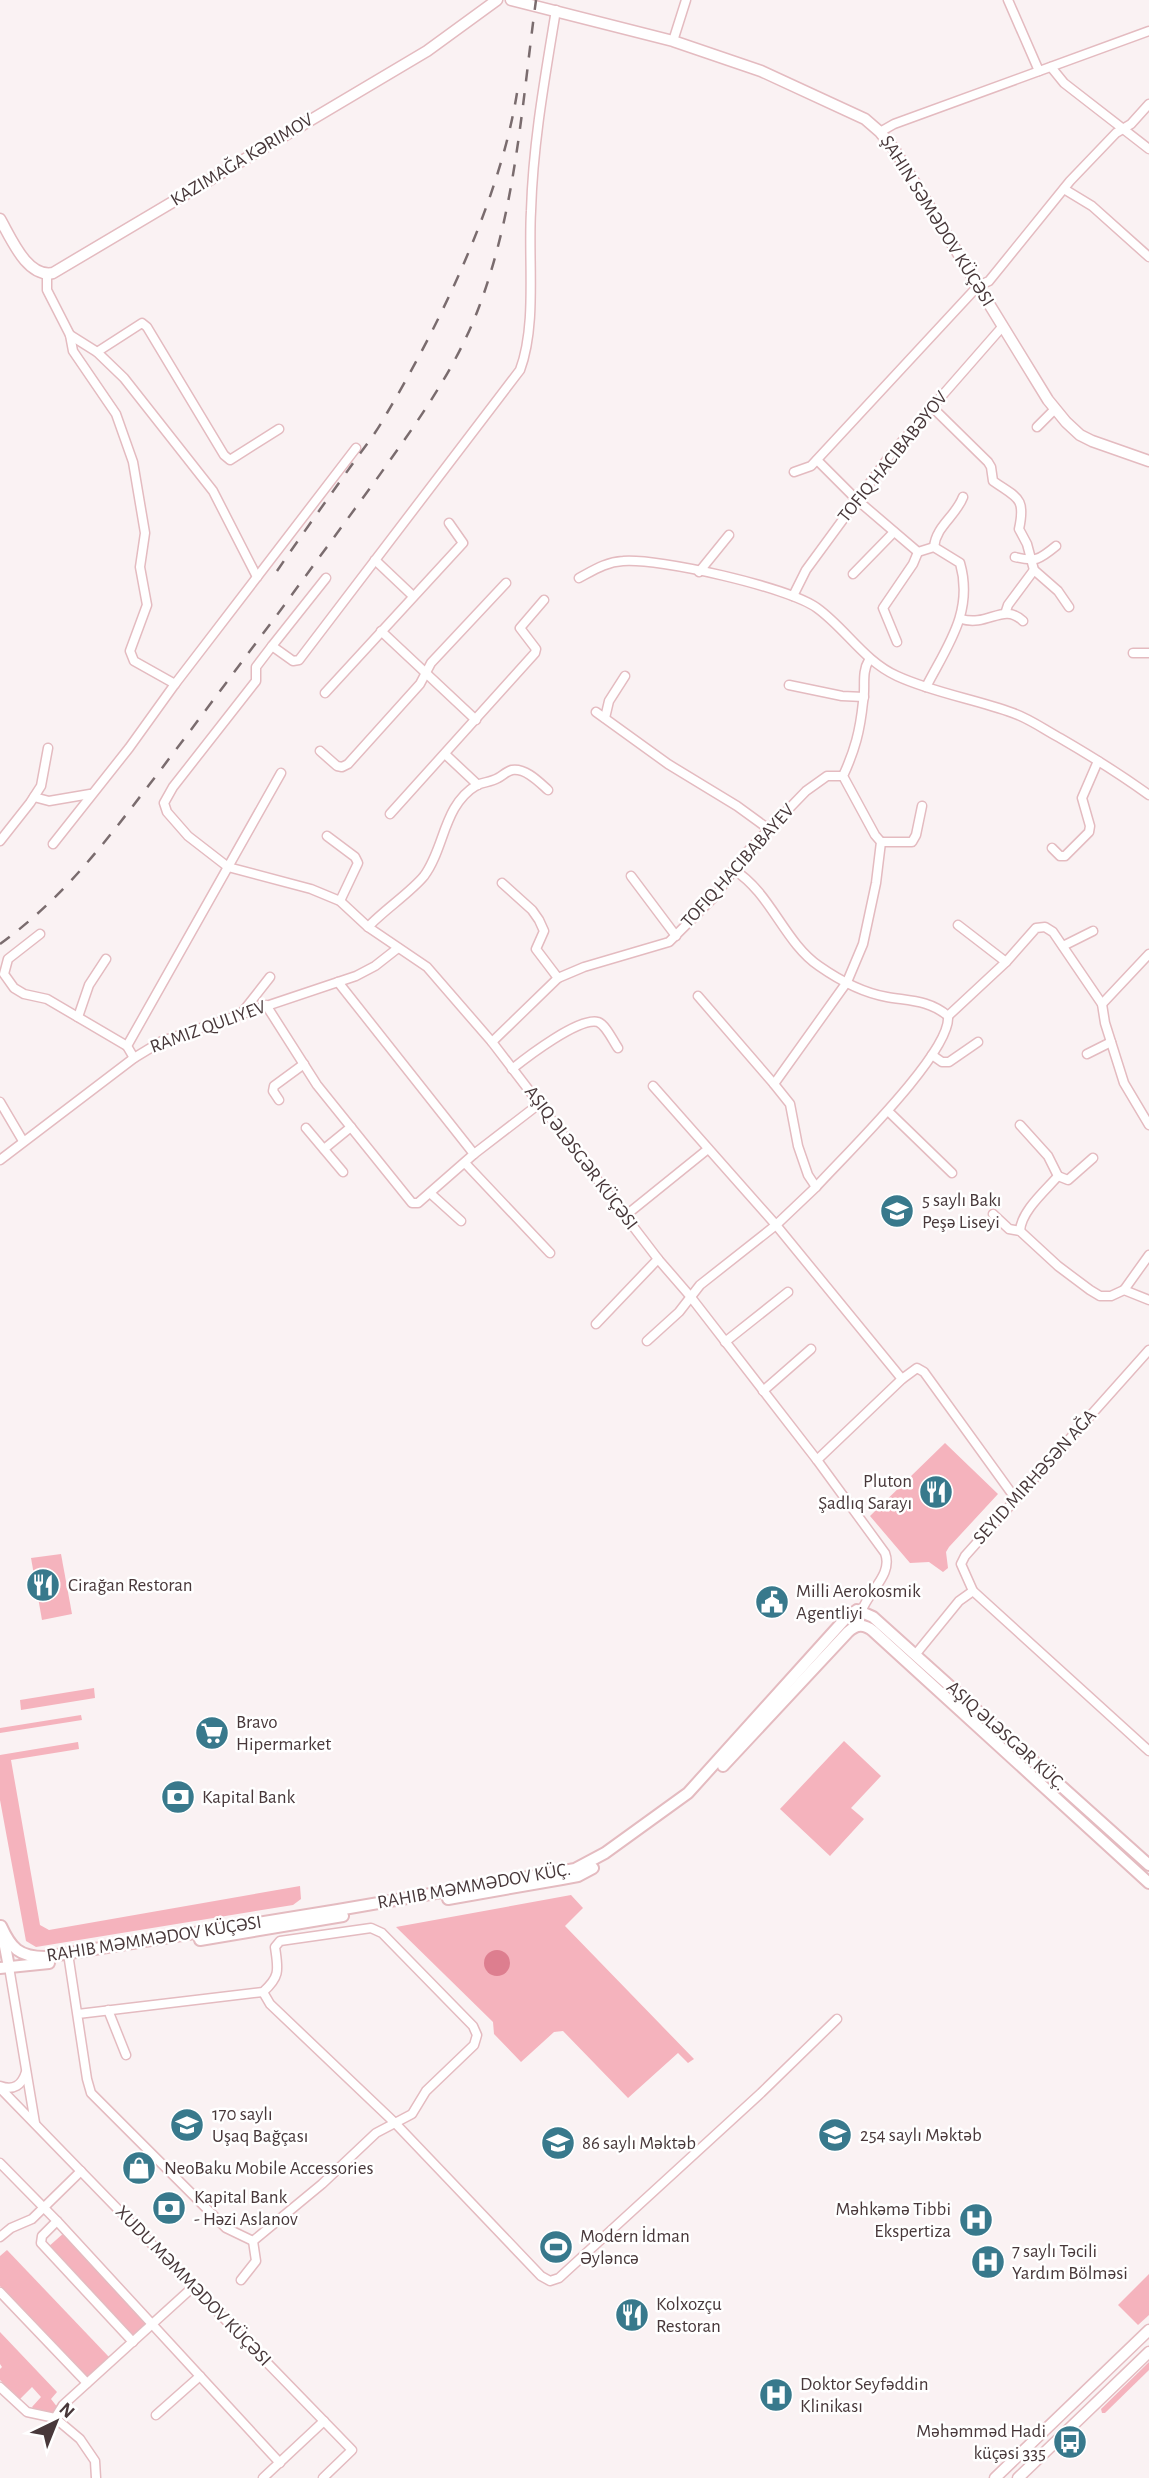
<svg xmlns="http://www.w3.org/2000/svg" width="1149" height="2478" font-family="'Alegreya Sans',sans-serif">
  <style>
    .green { fill: #f5b3bd }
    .water { fill: #dd7e8f }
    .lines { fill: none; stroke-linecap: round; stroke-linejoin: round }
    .minor-casing { stroke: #e4bbc0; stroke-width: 11 }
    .tertiary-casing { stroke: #e4bbc0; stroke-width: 13 }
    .secondary-casing { stroke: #e4bbc0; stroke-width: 14 }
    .minor { stroke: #fff; stroke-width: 8 }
    .tertiary { stroke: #fff; stroke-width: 10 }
    .secondary { stroke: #fff; stroke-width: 10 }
    .rail { stroke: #7a6c6e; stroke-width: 2.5; stroke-dasharray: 12 12; stroke-linecap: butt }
    .labels { text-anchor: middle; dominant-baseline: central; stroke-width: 5; stroke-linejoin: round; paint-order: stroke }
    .street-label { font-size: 19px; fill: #48383a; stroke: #fff }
    .poi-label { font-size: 19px; fill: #48383a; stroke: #fff; text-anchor: start }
  </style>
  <rect width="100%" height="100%" fill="#faf2f3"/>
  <g class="green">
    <polygon points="945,1443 998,1494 949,1547 946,1552 948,1568 943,1572 929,1562 910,1563 870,1516"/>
    <polygon points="61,1554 72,1614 42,1620 31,1558"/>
    <polygon points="94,1688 95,1698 21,1710 20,1700"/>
    <polygon points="81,1715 82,1720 0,1733 0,1728"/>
    <polygon points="844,1741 881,1776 851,1808 864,1819 830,1856 780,1809"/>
    <polygon points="78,1742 79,1749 11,1760 40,1925 49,1930 300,1886 301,1899 293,1905 36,1947 26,1941 0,1800 0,1755"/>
    <polygon points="571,1895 583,1908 565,1926 694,2059 688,2063 678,2053 628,2098 563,2031 554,2032 521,2062 494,2034 493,2022 396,1927"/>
    <polygon points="65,2232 149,2321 130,2338 47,2248"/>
    <polygon points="7,2250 109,2357 88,2377 0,2286 0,2256"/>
    <polygon points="1149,2274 1149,2315 1138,2325 1118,2305"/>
    <polygon points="0,2332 57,2392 51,2399 58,2408 53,2414 38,2413 32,2407 41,2397 32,2387 20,2399 0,2380 0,2369 2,2367 0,2364"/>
    <polygon points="1149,2362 1149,2370 1105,2413 1102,2413 1101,2409"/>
  </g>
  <circle class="water" cx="497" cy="1963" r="13"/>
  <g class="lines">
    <g class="minor-casing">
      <g id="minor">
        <polyline points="1008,0 1039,71"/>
        <path d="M 556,10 C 545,77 533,143 531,211 C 528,260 537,325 520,370 L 299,660 L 293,661 L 272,646 L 256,667 L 256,681 L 173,787 L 164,803 L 167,812 L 188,836 L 228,867 L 311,889 L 340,901 L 368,927 L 427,967 L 492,1042 L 658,1259 L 690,1296 L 817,1460 L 885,1553 C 895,1579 857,1597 860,1625"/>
        <polyline points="673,41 686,0"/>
        <polyline points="1051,67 1064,83 1149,149"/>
        <polyline points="880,132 894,124 1149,31"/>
        <polyline points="1064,189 1092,206 1149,257"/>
        <polyline points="47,274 47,290 70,335 73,351 116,414 133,462 145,533 140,567 147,605 130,651 134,661 175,684"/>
        <polyline points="70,335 97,352 124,378 213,491 257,577"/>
        <polyline points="97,352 142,323 147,327 224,455 230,460 279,429"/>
        <path d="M 932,407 L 988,462 L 991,467 L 993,481 C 1017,498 1026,497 1019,529 L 1027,544 L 1034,570 L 1058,591 L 1069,607"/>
        <polyline points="1037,427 1055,409"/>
        <path d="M 817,460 L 856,499 L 918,552 L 934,547 L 960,563 C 974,612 947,646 926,687"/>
        <polyline points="794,472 811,466 978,286 989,281 1070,181 1116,133 1131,124 1149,104"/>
        <path d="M 934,547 C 936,526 956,516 963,497"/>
        <path d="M 1015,557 C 1036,562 1039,560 1056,546"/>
        <polyline points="375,560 413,596"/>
        <polyline points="699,572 729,535"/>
        <polyline points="853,574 894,532"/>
        <path d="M 579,578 C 594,570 606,562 623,561 C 659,558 788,587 817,608 C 846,629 864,661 897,676 C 934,693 975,699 1013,713 C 1030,719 1045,730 1060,738 C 1091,756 1120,774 1149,795"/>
        <polyline points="793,596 806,570 891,454 1003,326"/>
        <polyline points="1006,611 1008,605 1034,570"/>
        <path d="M 961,619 C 989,627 1003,602 1023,621"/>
        <polyline points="381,631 476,720"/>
        <polyline points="897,642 883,608 913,564 918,552"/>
        <polyline points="272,646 326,578"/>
        <polyline points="1133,653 1149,653"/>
        <polyline points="789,685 842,696 864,697"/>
        <polyline points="325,693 463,543 449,523"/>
        <polyline points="596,712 668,764 737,806 770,830"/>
        <polyline points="605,718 609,701 625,676"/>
        <polyline points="320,751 337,766 342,767 348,764 420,684 431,663 506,583"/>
        <polyline points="445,754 478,785"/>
        <polyline points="34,797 49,801 90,794"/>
        <polyline points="390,814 535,653 536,649 520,628 544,600"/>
        <polyline points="327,836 355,857 358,863 340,901"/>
        <polyline points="0,841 30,803 41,786 48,748"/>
        <polyline points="881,842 912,842 916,835 922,806"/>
        <polyline points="53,844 129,748 175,684 356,448"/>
        <polyline points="1052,848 1060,856 1065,856 1089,832 1090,826 1082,798 1098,761"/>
        <path d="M 734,870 C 771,893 784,942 819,966 C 839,980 864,993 887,997 C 910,1001 929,1000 948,1016"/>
        <polyline points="631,876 676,936"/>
        <polyline points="502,883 532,910 539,920 544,931 536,949 558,978"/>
        <polyline points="958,925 1006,962"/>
        <path d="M 368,927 C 384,910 411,892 424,876 C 445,848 443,805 477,785 C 484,782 491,782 498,778 C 502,776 507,771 512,770 C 526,768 539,782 548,790"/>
        <polyline points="40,934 8,959 4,974 14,988 24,994 47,999 127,1046"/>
        <polyline points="1063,946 1093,931"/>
        <polyline points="338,982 474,1154"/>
        <polyline points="698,996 774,1084"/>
        <polyline points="1102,1004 1149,954"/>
        <polyline points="266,1005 317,1085 412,1203 418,1203 474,1154 539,1104"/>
        <polyline points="241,1014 270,977"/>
        <polyline points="948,1016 1006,962 1036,928 1045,927 1053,932 1102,1004 1105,1023 1124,1083 1149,1125"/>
        <polyline points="78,1017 89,985 106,959"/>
        <polyline points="492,1042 558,978 584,967 669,942 717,894 743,856 806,791 827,776 843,776"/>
        <polyline points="1087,1054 1111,1042"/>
        <polyline points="932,1055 942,1062 949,1062 978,1042"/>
        <polyline points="134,1058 127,1046 281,773"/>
        <path d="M 512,1069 C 527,1057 579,1017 598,1022 C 606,1025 613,1041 618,1048"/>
        <polyline points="653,1086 776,1225 902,1379"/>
        <polyline points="279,1100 273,1091 274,1086 304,1064"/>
        <polyline points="0,1102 23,1141"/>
        <polyline points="888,1111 952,1173"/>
        <polyline points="1020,1125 1048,1156 1058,1176"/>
        <polyline points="306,1128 343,1172"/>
        <polyline points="324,1149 351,1127"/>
        <polyline points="0,1160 134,1058 162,1041 356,976 375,966 398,948"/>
        <polyline points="465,1163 550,1253"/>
        <path d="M 816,1187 C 843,1157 952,1052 948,1016"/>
        <polyline points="430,1193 461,1221"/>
        <polyline points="993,1214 1009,1229 1020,1231 1058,1266 1090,1290 1100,1296 1111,1296 1124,1290 1149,1300"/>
        <polyline points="625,1216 708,1149"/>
        <path d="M 1020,1231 C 1021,1211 1046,1190 1058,1176 L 1068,1180 L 1093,1158"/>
        <polyline points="1124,1290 1149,1255"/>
        <polyline points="596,1324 658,1259"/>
        <path d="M 647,1341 L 679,1312 L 700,1285 L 776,1225 L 816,1187 L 808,1175 L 798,1146 L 790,1104 L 774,1084 L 847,982 L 863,944 L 876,883 L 881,842 L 875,835 L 843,776 C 855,750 860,731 863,702 C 866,687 861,673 869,660"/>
        <polyline points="725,1342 788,1292"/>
        <polyline points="1149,1350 965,1556 961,1564 973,1591 1149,1751"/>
        <polyline points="763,1391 811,1349"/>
        <polyline points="817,1460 902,1379 917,1368 924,1372 1015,1498"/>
        <polyline points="915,1655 959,1601 973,1591"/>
        <path d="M 69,1960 L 87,2079 L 91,2093 L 226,2228 L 253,2241 L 322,2184 L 376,2133 L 412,2114 L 426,2091 L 474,2045 L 477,2035 L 473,2026 L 382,1933 L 371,1928 L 280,1941 L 275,1947 C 278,1969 281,1976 263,1992 L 78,2014"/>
        <polyline points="9,1967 35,2123"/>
        <polyline points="263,1992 270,2004 395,2123 541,2276 550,2281 559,2278 761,2093 837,2019"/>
        <polyline points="108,2010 126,2055"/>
        <path d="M 0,2086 C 14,2091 22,2085 26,2072"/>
        <polyline points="0,2088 352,2450 323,2478"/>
        <polyline points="0,2163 57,2221 280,2463"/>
        <polyline points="57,2221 42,2236 41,2243 133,2342"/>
        <polyline points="0,2237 11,2228 32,2219 81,2171"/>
        <polyline points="241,2280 256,2261 253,2241"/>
        <polyline points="0,2292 87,2383"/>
        <polyline points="0,2387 27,2412 55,2418 80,2439 95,2461 96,2478"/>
        <polyline points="156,2415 200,2376"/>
        <polyline points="55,2418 63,2405 193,2287"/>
        <polyline points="263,2478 324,2421"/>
      </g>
    </g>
    <g class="tertiary-casing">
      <g id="tertiary">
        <polyline points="511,0 673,41 761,71 865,119 880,132 894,149 1048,400 1066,422 1080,435 1092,441 1149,461"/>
        <path d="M 0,219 C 11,238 27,278 53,273 L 427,51 L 497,0"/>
        <polyline points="995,2478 1149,2330"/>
        <polyline points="1018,2478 1149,2352"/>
      </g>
    </g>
    <g class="secondary-casing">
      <g id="secondary">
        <path d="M 723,1766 L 848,1632 C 857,1624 864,1624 873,1631 L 1149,1883"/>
        <polyline points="448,1899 562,1879 578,1876 593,1868"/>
        <path d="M 1,1926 C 11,1948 19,1957 45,1957 L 338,1910 L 575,1869 L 605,1853 L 688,1793 L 845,1619 L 857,1610 L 873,1617 L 1149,1865"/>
        <polyline points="3,1936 9,1967"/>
        <polyline points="200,1940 343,1916"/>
        <polyline points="0,1968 49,1963"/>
      </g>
    </g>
    <use href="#minor" class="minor"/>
    <use href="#tertiary" class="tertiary"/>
    <use href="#secondary" class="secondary"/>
    <g class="rail">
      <path d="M 277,571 C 301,536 326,501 351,466 C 363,449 377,432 387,413 C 441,322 500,199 517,93"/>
      <path d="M 0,944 C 62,899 103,845 149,785 C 192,729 234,672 277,615 C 310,570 343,525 376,480 C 415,425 455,371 479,307 C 516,208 522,104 536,0"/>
    </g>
  </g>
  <defs>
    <g id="university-disc" transform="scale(1.75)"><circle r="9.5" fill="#38798c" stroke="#fff"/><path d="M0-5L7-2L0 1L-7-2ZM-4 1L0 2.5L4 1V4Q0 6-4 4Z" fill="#fff"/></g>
    <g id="restaurant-disc" transform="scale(1.75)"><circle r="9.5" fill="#38798c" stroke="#fff"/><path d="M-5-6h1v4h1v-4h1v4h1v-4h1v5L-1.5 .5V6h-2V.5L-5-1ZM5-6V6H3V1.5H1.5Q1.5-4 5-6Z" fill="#fff"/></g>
    <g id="civic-disc" transform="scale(1.75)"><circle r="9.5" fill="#38798c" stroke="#fff"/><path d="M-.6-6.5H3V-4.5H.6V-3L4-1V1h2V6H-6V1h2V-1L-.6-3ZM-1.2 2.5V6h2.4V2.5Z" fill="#fff"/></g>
    <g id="supermarket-disc" transform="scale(1.75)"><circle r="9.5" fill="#38798c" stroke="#fff"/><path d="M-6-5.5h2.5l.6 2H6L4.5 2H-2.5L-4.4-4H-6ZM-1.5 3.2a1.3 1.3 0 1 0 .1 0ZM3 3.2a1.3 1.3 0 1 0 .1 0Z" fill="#fff"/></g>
    <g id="bank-disc" transform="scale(1.75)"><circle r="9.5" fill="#38798c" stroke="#fff"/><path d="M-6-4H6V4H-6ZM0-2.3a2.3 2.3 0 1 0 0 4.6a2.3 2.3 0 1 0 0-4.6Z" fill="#fff"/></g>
    <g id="school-disc" transform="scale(1.75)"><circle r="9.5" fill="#38798c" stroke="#fff"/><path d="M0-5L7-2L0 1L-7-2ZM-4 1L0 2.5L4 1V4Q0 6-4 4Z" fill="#fff"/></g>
    <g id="shop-disc" transform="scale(1.75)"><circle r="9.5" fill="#38798c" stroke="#fff"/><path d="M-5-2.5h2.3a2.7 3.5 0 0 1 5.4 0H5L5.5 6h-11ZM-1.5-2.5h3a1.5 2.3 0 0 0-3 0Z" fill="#fff"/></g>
    <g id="hospital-disc" transform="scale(1.75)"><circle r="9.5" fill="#38798c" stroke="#fff"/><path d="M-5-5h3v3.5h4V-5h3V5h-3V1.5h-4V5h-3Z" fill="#fff"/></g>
    <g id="stadium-disc" transform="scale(1.75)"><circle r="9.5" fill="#38798c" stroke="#fff"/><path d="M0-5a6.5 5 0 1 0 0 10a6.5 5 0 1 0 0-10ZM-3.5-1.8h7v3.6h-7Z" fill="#fff"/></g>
    <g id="bus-disc" transform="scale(1.75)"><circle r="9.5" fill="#38798c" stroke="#fff"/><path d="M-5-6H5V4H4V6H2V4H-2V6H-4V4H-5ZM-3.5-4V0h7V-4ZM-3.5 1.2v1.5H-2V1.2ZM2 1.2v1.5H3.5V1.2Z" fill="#fff"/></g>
  </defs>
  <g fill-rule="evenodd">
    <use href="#university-disc" x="897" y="1211"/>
    <use href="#restaurant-disc" x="936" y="1492"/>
    <use href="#restaurant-disc" x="43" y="1585"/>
    <use href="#civic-disc" x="772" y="1602"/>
    <use href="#supermarket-disc" x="212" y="1733"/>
    <use href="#bank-disc" x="178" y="1797"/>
    <use href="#school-disc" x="187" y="2125"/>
    <use href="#school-disc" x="835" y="2135"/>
    <use href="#school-disc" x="558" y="2143"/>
    <use href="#shop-disc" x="139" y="2168"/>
    <use href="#bank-disc" x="169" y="2208"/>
    <use href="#hospital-disc" x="976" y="2220"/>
    <use href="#stadium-disc" x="556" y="2247"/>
    <use href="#hospital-disc" x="988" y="2262"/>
    <use href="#restaurant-disc" x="632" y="2315"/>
    <use href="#hospital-disc" x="776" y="2395"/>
    <use href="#bus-disc" x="1070" y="2442"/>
  </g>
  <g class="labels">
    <g class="street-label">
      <text transform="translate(242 160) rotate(-31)">KAZIMAĞA KƏRIMOV</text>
      <text transform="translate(937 221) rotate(58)">ŞAHIN SƏMƏDOV KÜÇƏSI</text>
      <text transform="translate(893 457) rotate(-51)">TOFIQ HACIBABƏYOV</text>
      <text transform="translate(738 866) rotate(-48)">TOFIQ HACIBABAYEV</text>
      <text transform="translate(208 1027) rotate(-20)">RAMIZ QULIYEV</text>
      <text transform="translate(581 1158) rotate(53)">AŞIQ ƏLƏSGƏR KÜÇƏSI</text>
      <text transform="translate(1035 1477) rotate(-48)">SEYID MIRHƏSƏN AĞA</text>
      <text transform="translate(1006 1736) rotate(42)">AŞIQ ƏLƏSGƏR KÜÇ.</text>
      <text transform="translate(474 1886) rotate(-10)">RAHIB MƏMMƏDOV KÜÇ.</text>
      <text transform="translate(154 1939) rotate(-9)">RAHIB MƏMMƏDOV KÜÇƏSI</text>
      <text transform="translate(193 2286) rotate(46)">XUDU MƏMMƏDOV KÜÇƏSI</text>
    </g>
    <g class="poi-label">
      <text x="922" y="1200">5 saylı Bakı<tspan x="922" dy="22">Peşə Liseyi</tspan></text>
      <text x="912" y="1481" text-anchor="end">Pluton<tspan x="912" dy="22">Şadlıq Sarayı</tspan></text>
      <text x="68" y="1585">Cirağan Restoran</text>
      <text x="796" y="1591">Milli Aerokosmik<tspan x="796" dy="22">Agentliyi</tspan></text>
      <text x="236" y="1722">Bravo<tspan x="236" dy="22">Hipermarket</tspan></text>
      <text x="202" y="1797">Kapital Bank</text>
      <text x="212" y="2114">170 saylı<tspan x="212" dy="22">Uşaq Bağçası</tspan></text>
      <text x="860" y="2135">254 saylı Məktəb</text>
      <text x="582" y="2143">86 saylı Məktəb</text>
      <text x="164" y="2168">NeoBaku Mobile Accessories</text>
      <text x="194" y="2197">Kapital Bank<tspan x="194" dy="22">- Həzi Aslanov</tspan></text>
      <text x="951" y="2209" text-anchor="end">Məhkəmə Tibbi<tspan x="951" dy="22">Ekspertiza</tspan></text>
      <text x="580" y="2236">Modern İdman<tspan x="580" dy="22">Əyləncə</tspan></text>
      <text x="1012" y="2251">7 saylı Təcili<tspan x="1012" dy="22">Yardım Bölməsi</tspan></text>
      <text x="656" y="2304">Kolxozçu<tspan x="656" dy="22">Restoran</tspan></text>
      <text x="800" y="2384">Doktor Seyfәddin<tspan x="800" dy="22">Klinikası</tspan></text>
      <text x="1046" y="2431" text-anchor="end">Məhəmməd Hadi<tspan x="1046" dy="22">küçəsi 335</tspan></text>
    </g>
  </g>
  <g transform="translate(56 2422) rotate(43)" stroke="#ffffff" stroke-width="5" paint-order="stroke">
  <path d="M0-5L12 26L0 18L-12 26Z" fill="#48383a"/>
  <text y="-10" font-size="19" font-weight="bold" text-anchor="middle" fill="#48383a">N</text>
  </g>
</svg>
